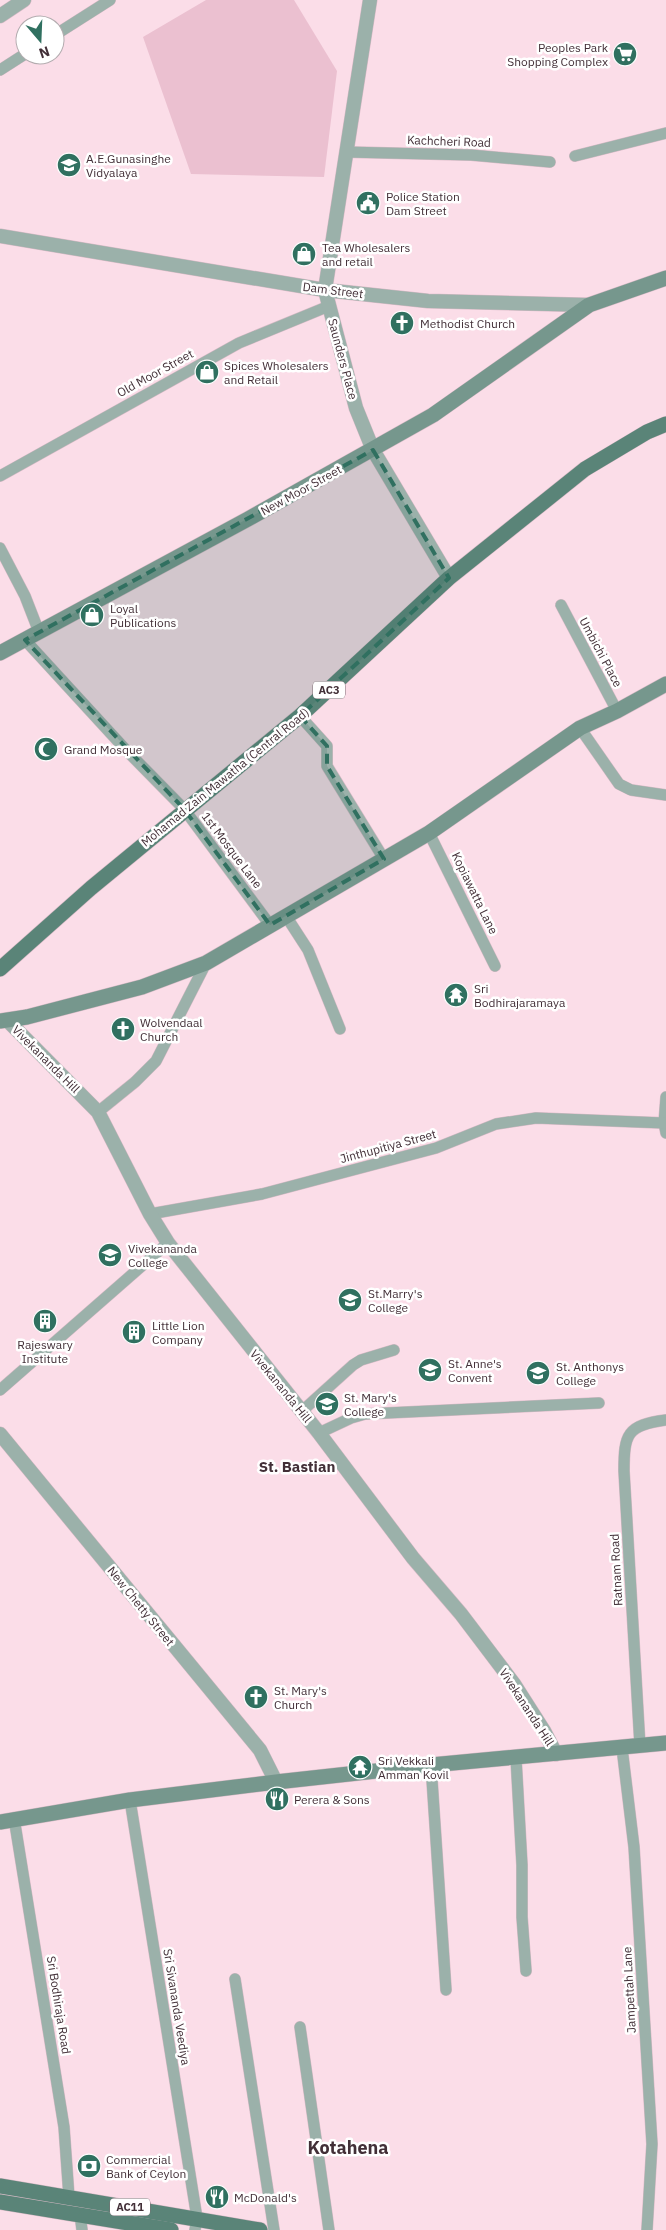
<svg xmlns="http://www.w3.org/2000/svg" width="666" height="2230" font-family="'IBM Plex Sans',sans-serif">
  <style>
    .green { fill: #ebc0d0 }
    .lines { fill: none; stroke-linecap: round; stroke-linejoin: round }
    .minor-casing { stroke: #d6bac5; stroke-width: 12 }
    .tertiary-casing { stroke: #d6bac5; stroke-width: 15 }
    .secondary-casing { stroke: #d6bac5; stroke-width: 16 }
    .primary-casing { stroke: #d6bac5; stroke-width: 16 }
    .minor { stroke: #9bb1aa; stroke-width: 11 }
    .tertiary { stroke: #9bb1aa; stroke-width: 14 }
    .secondary { stroke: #76978d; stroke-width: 15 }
    .primary { stroke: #5a8478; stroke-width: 15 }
    .marked { fill: #307060; fill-opacity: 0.2; stroke: #307060; stroke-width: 4; stroke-dasharray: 10 6; stroke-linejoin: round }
    .labels { text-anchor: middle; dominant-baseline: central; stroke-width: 5; stroke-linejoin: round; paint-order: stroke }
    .shield { fill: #fff; stroke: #7b6d73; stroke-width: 1 }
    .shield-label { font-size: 11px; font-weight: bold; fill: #422f37 }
    .poi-label { font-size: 12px; fill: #422f37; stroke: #fff; text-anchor: start }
    .street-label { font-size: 12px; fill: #422f37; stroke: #fff }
    .quarter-label { font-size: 15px; font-weight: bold; fill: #422f37; stroke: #fff }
    .district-label { font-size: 18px; font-weight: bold; fill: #422f37; stroke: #fff }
  </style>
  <rect width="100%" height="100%" fill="#fbdde8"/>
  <polygon class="green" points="206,0 294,0 337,71 324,177 191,174 143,37"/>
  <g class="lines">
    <g class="minor-casing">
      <g id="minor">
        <polyline points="55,35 110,0"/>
        <polyline points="0,70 25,54"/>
        <polyline points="346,152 471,155 550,162"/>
        <polyline points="575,156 666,133"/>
        <polyline points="0,476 239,343 329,306"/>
        <polyline points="0,548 25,596 39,632"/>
        <polyline points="561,605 617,711"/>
        <polyline points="25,640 125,749 184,809 270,925"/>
        <polyline points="300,716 327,746 327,766 384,859"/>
        <polyline points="580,728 619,784 631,790 666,795"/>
        <polyline points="429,833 495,966"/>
        <polyline points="286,916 308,950 340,1029"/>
        <polyline points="666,1097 664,1123 666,1133"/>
        <polyline points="98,1112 135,1082 156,1061 206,963"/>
        <polyline points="150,1214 262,1194 436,1148 496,1124 536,1118 664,1123"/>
        <polyline points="0,1390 168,1243"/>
        <polyline points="301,1412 353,1365 361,1360 394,1350"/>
        <polyline points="319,1433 351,1418 365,1414 599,1403"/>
        <path d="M 640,1746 L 624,1471 C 624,1434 627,1425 666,1420"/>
        <polyline points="622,1748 634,1847 652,2144 647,2230"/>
        <polyline points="516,1758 522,1865 522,1917 526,1971"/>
        <polyline points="431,1765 446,1990"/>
        <polyline points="130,1800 197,2218 195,2230"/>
        <polyline points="14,1818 64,2127 69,2197"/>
        <polyline points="235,1979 274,2230"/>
        <polyline points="300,2027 329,2230"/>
        <polyline points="80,2214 82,2230"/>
      </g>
    </g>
    <g class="tertiary-casing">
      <g id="tertiary">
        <polyline points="370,0 325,290 356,408 373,450 449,578"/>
        <polyline points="0,16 24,0"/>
        <polyline points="0,236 325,290 428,301 589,305"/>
        <polyline points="7,1020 98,1112 150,1214 168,1243 319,1433 413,1558 461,1614 514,1684 544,1731 556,1754"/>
        <polyline points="0,1434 260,1750 276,1782"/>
      </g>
    </g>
    <g class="secondary-casing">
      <g id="secondary">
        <polyline points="0,653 248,519 433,415 589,305 666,278"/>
        <polyline points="0,1021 27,1017 142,987 206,963 429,833 580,728 617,711 666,684"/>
        <polyline points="0,1822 130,1800 276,1782 431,1765 666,1743"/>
      </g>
    </g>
    <g class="primary-casing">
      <g id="primary">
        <polyline points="0,969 91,888 300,716 449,578 585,469 647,432 666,424"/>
        <polyline points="0,2186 260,2230"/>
        <polyline points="0,2202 171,2230"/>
      </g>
    </g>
    <use href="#minor" class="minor"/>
    <use href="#tertiary" class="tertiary"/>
    <use href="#secondary" class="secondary"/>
    <use href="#primary" class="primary"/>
  </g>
  <path class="marked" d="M 373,450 L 449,578 L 300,716 L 327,746 L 327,766 L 384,859 L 270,925 L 184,809 L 25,640 Z"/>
  <defs>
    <g id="supermarket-disc" transform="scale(1.25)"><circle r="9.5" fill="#307060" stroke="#fff"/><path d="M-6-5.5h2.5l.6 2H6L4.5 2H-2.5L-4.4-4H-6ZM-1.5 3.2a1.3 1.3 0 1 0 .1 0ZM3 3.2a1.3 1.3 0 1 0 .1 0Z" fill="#fff"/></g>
    <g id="school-disc" transform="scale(1.25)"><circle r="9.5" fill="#307060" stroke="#fff"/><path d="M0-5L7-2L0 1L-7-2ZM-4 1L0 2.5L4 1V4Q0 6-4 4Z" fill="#fff"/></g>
    <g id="civic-disc" transform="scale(1.25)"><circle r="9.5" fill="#307060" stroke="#fff"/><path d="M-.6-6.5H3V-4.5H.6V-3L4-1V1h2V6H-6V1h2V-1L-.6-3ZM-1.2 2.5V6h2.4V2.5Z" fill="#fff"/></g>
    <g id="shop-disc" transform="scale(1.25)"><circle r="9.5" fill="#307060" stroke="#fff"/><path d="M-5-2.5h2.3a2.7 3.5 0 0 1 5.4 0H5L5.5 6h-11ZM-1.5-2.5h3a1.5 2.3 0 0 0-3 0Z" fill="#fff"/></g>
    <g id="church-disc" transform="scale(1.25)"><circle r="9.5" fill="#307060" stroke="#fff"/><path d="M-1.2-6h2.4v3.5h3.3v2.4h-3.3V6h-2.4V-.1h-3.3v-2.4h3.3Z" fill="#fff"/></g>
    <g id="mosque-disc" transform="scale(1.25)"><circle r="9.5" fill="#307060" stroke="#fff"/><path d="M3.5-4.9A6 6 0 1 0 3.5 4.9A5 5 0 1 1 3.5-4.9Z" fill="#fff"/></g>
    <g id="temple-disc" transform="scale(1.25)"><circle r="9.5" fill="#307060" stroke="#fff"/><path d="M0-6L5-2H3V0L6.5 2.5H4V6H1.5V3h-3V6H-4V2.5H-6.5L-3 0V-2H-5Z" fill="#fff"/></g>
    <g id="building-disc" transform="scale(1.25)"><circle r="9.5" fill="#307060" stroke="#fff"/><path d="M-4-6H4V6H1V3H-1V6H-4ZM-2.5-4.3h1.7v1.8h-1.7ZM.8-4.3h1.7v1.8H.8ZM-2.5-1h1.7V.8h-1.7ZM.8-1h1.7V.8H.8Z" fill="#fff"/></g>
    <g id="restaurant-disc" transform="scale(1.25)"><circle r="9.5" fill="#307060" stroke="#fff"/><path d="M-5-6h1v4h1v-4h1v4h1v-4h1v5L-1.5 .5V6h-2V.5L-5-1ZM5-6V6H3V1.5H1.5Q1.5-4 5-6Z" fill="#fff"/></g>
    <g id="bank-disc" transform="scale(1.25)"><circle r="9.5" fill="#307060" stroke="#fff"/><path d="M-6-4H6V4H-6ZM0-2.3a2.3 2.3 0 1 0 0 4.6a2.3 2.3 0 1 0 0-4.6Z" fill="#fff"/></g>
  </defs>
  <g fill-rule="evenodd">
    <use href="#supermarket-disc" x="625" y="54"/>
    <use href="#school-disc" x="69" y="165"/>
    <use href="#civic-disc" x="368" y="203"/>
    <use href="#shop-disc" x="304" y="254"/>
    <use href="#church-disc" x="402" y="323"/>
    <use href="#shop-disc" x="207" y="372"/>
    <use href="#shop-disc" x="92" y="615"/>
    <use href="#mosque-disc" x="46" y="749"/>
    <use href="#temple-disc" x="456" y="995"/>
    <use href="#church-disc" x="123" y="1029"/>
    <use href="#school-disc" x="110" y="1255"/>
    <use href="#school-disc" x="350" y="1300"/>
    <use href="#building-disc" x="45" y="1321"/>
    <use href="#building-disc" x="134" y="1332"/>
    <use href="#school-disc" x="430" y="1370"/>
    <use href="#school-disc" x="538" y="1373"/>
    <use href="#school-disc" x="327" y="1404"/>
    <use href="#church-disc" x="256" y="1697"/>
    <use href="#temple-disc" x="360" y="1767"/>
    <use href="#restaurant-disc" x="277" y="1799"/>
    <use href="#bank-disc" x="89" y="2166"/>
    <use href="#restaurant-disc" x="217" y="2197"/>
  </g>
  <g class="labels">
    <g class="shield">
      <rect x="313" y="681.5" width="32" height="17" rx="4"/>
      <rect x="110" y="2198.5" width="40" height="17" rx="4"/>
    </g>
    <g class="shield-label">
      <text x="329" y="690">AC3</text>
      <text x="130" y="2207">AC11</text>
    </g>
    <g class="poi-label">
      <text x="608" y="47" text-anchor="end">Peoples Park<tspan x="608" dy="14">Shopping Complex</tspan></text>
      <text x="86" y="158">A.E.Gunasinghe<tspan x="86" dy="14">Vidyalaya</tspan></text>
      <text x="386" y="196">Police Station<tspan x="386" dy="14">Dam Street</tspan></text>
      <text x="322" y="247">Tea Wholesalers<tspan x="322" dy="14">and retail</tspan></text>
      <text x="420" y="323">Methodist Church</text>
      <text x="224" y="365">Spices Wholesalers<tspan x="224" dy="14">and Retail</tspan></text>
      <text x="110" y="608">Loyal<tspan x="110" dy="14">Publications</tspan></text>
      <text x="64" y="749">Grand Mosque</text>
      <text x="474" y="988">Sri<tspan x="474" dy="14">Bodhirajaramaya</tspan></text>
      <text x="140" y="1022">Wolvendaal<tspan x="140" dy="14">Church</tspan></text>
      <text x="128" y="1248">Vivekananda<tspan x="128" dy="14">College</tspan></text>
      <text x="368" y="1293">St.Marry's<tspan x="368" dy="14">College</tspan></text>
      <text x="152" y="1325">Little Lion<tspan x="152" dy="14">Company</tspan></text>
      <text x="45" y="1344" text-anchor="middle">Rajeswary<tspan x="45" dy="14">Institute</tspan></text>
      <text x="448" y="1363">St. Anne's<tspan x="448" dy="14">Convent</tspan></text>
      <text x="556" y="1366">St. Anthonys<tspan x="556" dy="14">College</tspan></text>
      <text x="344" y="1397">St. Mary's<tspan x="344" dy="14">College</tspan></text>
      <text x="274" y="1690">St. Mary's<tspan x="274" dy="14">Church</tspan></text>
      <text x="378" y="1760">Sri Vekkali<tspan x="378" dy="14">Amman Kovil</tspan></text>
      <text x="294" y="1799">Perera &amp; Sons</text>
      <text x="106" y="2159">Commercial<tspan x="106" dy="14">Bank of Ceylon</tspan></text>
      <text x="234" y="2197">McDonald's</text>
    </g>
    <g class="street-label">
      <text transform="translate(449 141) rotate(2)">Kachcheri Road</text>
      <text transform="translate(333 290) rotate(7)">Dam Street</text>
      <text transform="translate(343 359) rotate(75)">Saunders Place</text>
      <text transform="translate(155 373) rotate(-29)">Old Moor Street</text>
      <text transform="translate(301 490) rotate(-29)">New Moor Street</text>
      <text transform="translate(601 652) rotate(62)">Umbichi Place</text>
      <text transform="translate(225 777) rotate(-39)">Mohamad Zain Mawatha (Central Road)</text>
      <text transform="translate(232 850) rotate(53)">1st Mosque Lane</text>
      <text transform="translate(475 893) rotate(64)">Kopiawatta Lane</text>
      <text transform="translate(46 1059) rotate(45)">Vivekananda Hill</text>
      <text transform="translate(388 1146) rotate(-15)">Jinthupitiya Street</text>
      <text transform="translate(281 1386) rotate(51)">Vivekananda Hill</text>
      <text transform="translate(616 1570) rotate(-93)">Ratnam Road</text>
      <text transform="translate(141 1606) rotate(51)">New Chetty Street</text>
      <text transform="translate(527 1707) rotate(57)">Vivekananda Hill</text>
      <text transform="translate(629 1990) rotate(-93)">Jampettah Lane</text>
      <text transform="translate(59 2005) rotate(81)">Sri Bodhiraja Road</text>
      <text transform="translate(177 2007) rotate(81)">Sri Sivananda Veediya</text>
    </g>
    <g class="quarter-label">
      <text x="297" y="1466">St. Bastian</text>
    </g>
    <g class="district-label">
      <text x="348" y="2147">Kotahena</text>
    </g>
  </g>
  <g transform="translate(40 40) rotate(161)"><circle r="24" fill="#ffffff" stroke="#b3acaf"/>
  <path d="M0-4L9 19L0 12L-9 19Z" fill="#307060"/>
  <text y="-8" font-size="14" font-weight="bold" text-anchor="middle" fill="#422f37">N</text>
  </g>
</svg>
